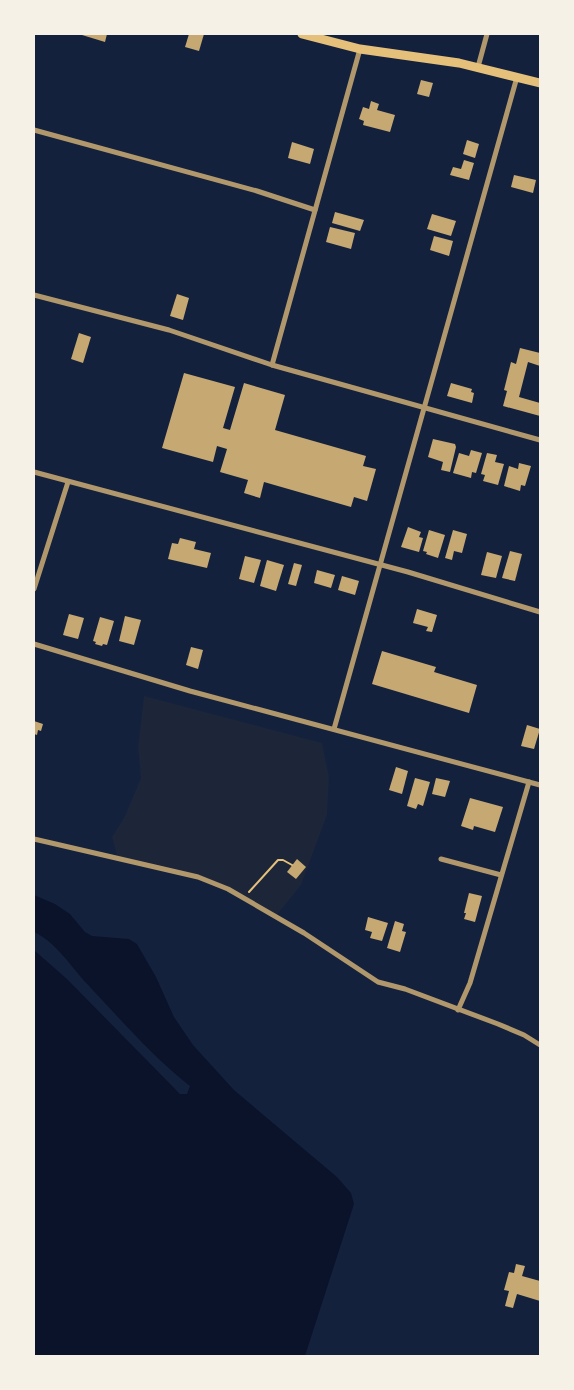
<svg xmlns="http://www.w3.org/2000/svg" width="574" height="1390" font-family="'Noto Sans',sans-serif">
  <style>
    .green { fill: #1d2539 }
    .water { fill: #0b132b }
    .building { fill: #c6a872 }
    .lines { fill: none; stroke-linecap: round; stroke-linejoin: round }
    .path { stroke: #e5c07b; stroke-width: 2 }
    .minor { stroke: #b1986c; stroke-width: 5 }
    .secondary { stroke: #e5c07b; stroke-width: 9 }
  </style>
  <rect width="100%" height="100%" fill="#14213d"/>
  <polygon class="green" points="144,696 322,743 329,777 327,815 301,885 276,916 198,877 118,859 112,837 124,818 141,778 138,747"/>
  <path class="water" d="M 34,895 L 55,904 L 70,914 L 85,932 L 92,936 L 129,939 L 137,944 L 156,977 L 174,1017 L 193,1045 L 234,1090 L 337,1177 L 351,1193 L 354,1204 L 305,1356 L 34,1356 L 34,950 L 67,979 L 180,1094 L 187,1094 L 190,1086 C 153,1057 120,1019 88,985 C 72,968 56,942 34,932 Z"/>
  <g class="building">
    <polygon points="82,34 107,34 105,42 82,35"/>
    <polygon points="189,34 204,34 199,51 185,47"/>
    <polygon points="421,80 433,83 429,97 417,94"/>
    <polygon points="371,101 379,104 377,110 395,115 390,132 363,125 364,121 359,119 363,107 369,109"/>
    <polygon points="467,140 479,144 475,158 463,154"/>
    <polygon points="292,142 314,149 310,164 288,158"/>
    <polygon points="464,160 474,163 469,180 450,175 453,167 461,169"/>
    <polygon points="514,175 536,180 533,193 511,187"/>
    <polygon points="335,212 364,220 360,231 332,223"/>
    <polygon points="432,214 456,221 451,236 427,229"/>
    <polygon points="330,227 355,233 351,249 326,242"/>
    <polygon points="434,236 453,241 449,256 430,250"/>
    <polygon points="177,294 189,298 183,320 170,316"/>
    <polygon points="79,333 91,337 83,363 71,359"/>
    <polygon points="520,348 540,353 540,366 528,362 519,397 540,403 540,416 503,406 507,391 504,390 511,362 516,364"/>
    <polygon points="184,373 235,387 223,428 230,430 244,383 285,395 275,430 366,456 363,466 376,469 367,501 354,497 351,507 264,482 260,498 244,493 248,480 220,472 227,449 217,446 213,462 162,448"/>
    <polygon points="451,383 472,389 471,392 474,393 472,403 447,396"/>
    <polygon points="433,439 455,444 456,447 450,472 441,470 443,462 428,457"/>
    <polygon points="471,450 482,453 476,473 472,472 471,478 453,473 459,453 469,456"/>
    <polygon points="487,453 497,455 495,462 504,464 498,485 483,481 485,475 481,474"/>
    <polygon points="519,463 531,466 525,486 521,485 520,491 504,486 509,466 518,469"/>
    <polygon points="408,527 421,532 419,537 423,538 419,552 401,547"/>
    <polygon points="429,530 445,535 438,558 426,554 427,552 423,551"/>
    <polygon points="453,530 467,534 462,553 454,551 452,560 445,558"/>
    <polygon points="180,538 196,542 194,549 211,553 207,568 168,559 172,543 178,544"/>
    <polygon points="510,551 522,554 515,581 502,578"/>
    <polygon points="487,552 502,556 496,578 481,575"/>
    <polygon points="245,556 261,560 254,583 239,579"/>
    <polygon points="267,560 284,565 276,591 260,586"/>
    <polygon points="294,563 302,565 296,586 288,584"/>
    <polygon points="317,570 335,575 331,588 314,583"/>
    <polygon points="342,576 359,581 355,595 338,590"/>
    <polygon points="417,609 437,615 432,632 426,631 428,627 413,623"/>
    <polygon points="69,614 84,618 78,639 63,635"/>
    <polygon points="125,616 141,620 134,645 119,641"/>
    <polygon points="100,617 114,621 107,645 103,644 102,646 95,644 96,642 93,641"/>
    <polygon points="191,647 203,650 198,669 186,665"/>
    <polygon points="382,651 436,667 434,672 477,685 469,713 372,684"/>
    <polygon points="34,721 43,724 41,731 38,730 37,735 34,734"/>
    <polygon points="527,725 540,729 534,749 521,746"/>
    <polygon points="396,767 408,771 402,794 389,790"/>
    <polygon points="415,778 430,782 423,806 418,804 416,809 407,806"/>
    <polygon points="436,778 450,781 445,797 432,794"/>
    <polygon points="470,798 503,807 495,832 474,826 473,830 461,826"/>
    <polygon points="297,859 306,867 296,879 287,872"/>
    <polygon points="469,893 482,896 475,922 464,919 466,913 464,913"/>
    <polygon points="368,917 388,923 382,941 370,938 372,932 365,930"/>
    <polygon points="395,921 404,924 402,931 406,932 400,952 387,948"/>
    <polygon points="516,1264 525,1266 522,1276 540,1281 540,1301 517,1294 513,1308 505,1306 509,1291 504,1290 509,1272 514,1273"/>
  </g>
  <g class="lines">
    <polyline class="path" points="249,892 278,860 283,860 292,865"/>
    <g class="minor">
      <polyline points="478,67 487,34"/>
      <polyline points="34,130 257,191 315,210"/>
      <polyline points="34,295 169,330 272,365 540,440"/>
      <polyline points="272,365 360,49"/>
      <polyline points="34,472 408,572 540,612"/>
      <polyline points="34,589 68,482"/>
      <polyline points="34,644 190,691 540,785"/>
      <polyline points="334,729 517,77"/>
      <polyline points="34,839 198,877 228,889 304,933 378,982 405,989 498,1024 524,1035 540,1045"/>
      <polyline points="441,859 501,875"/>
      <polyline points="458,1010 470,983 529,782"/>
    </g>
    <polyline class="secondary" points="302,34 360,49 459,63 540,83"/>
  </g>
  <rect width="574" height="1390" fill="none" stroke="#f6f1e7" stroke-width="70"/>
</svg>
